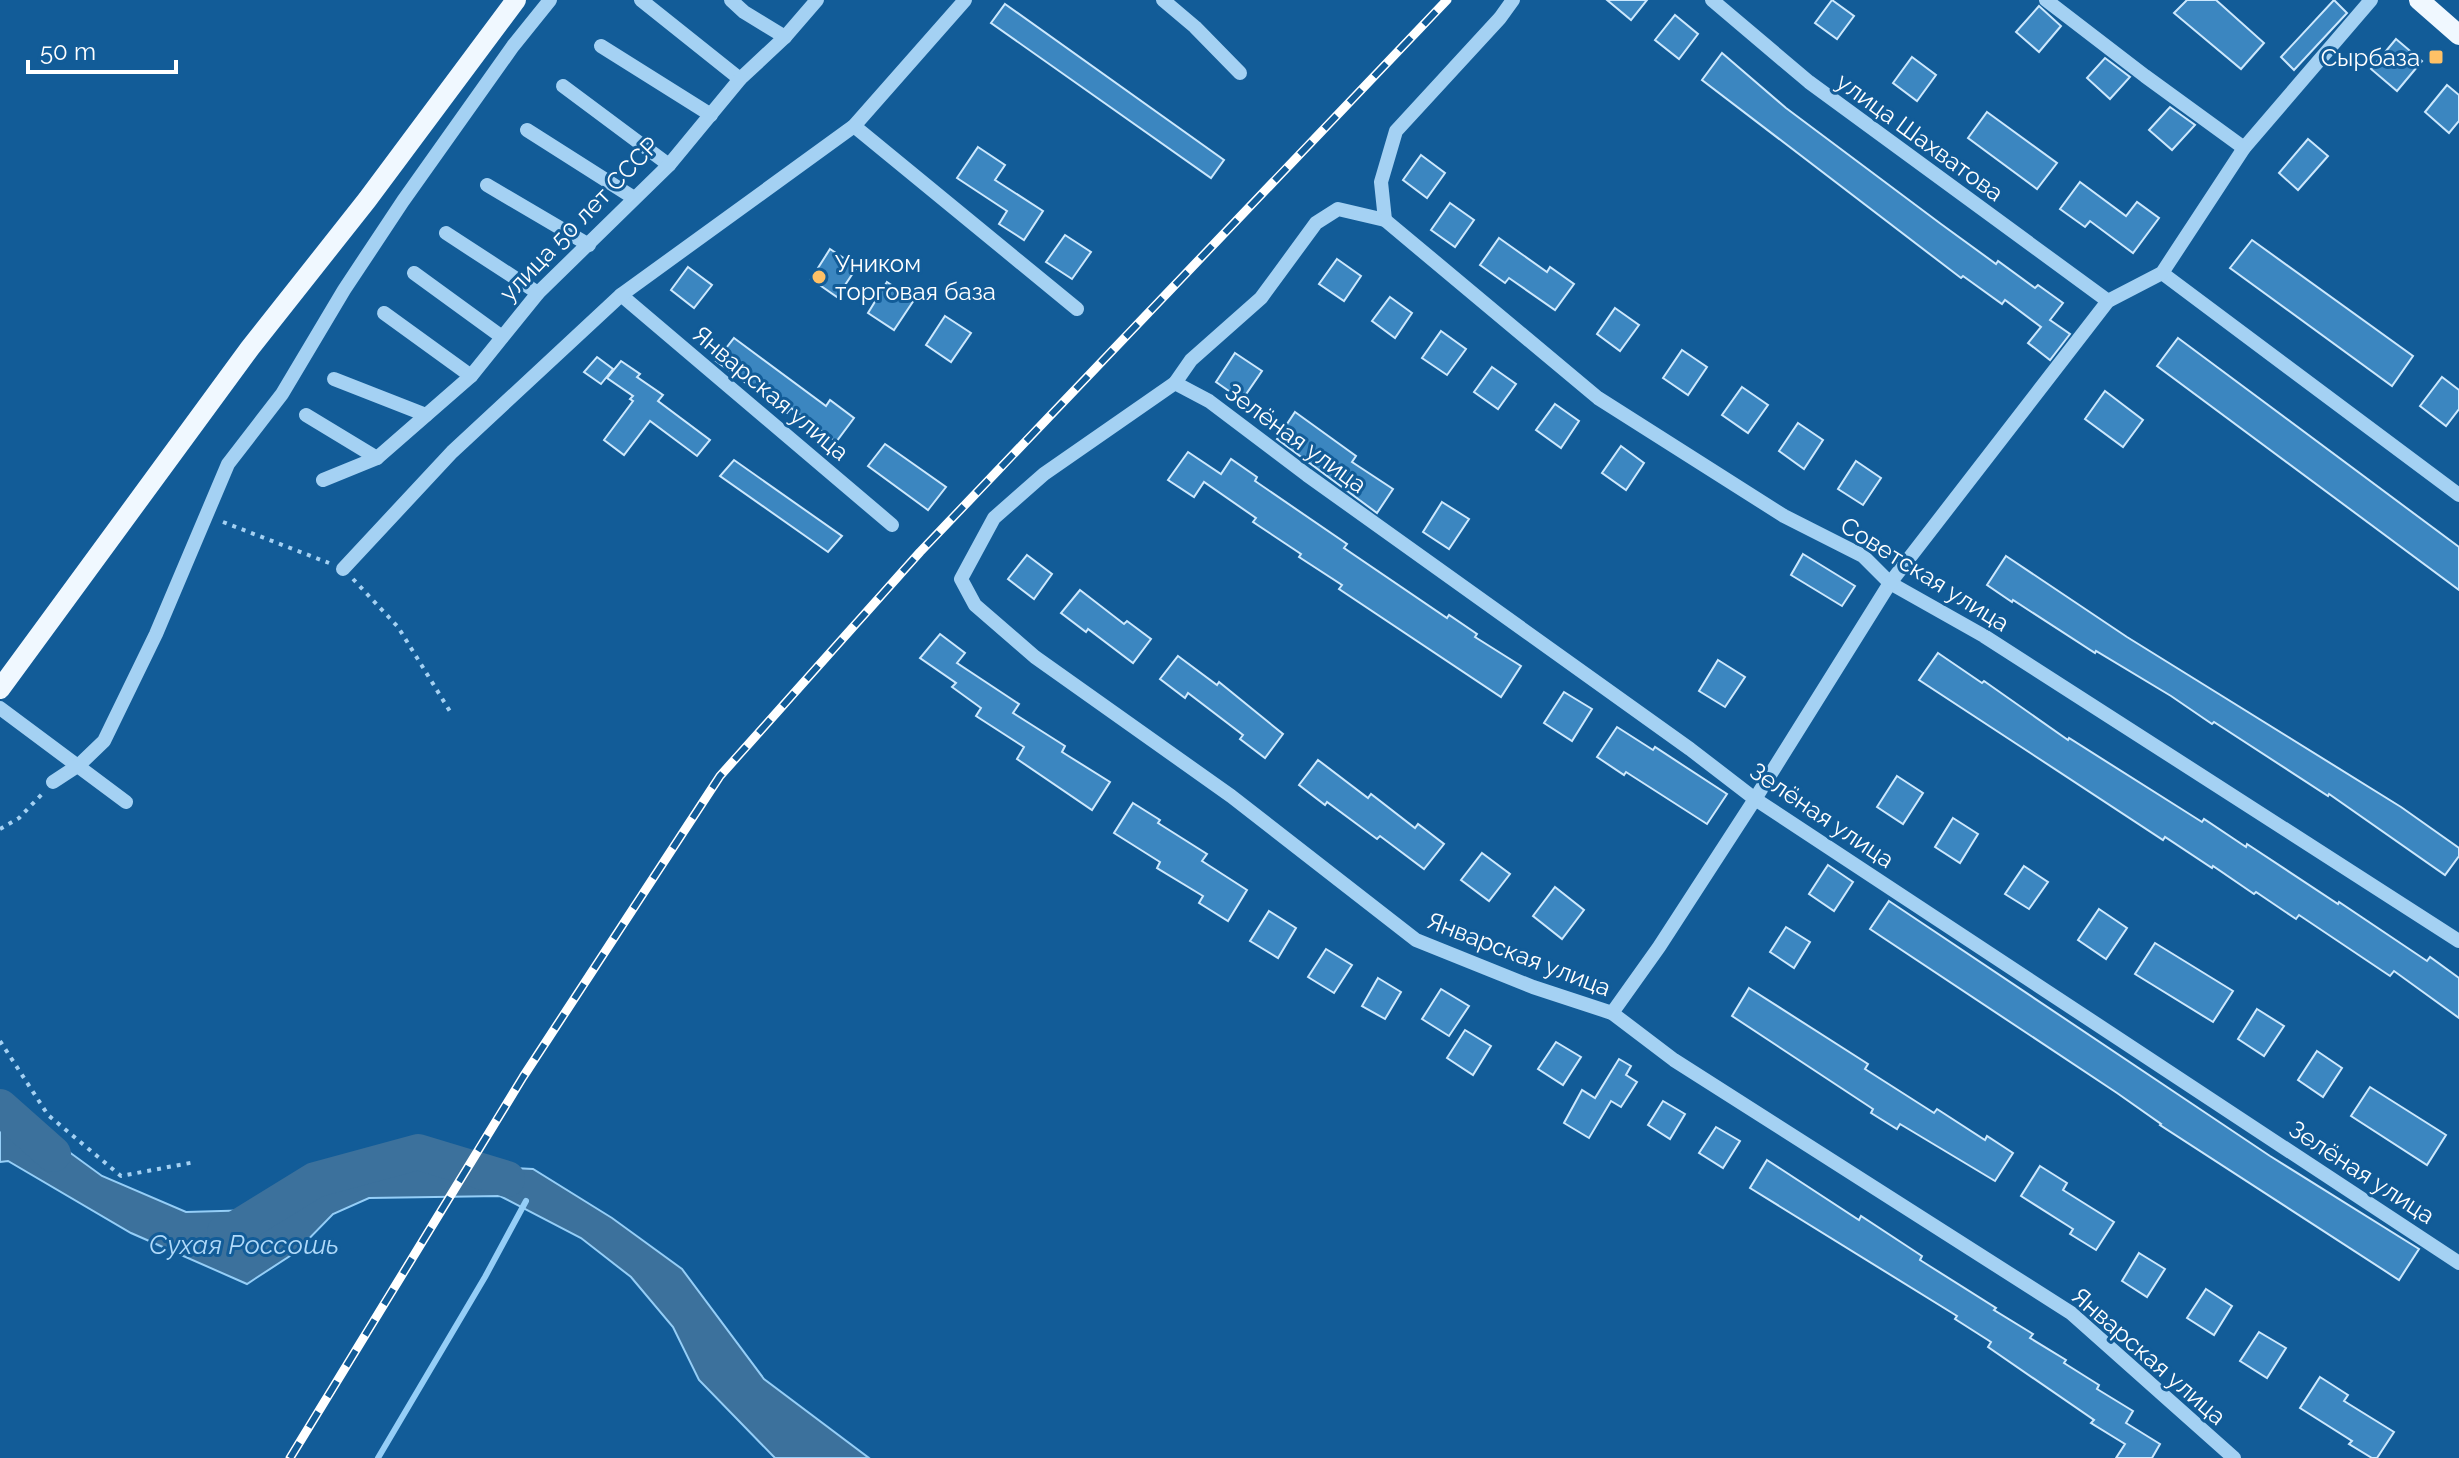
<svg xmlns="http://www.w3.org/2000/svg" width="2459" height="1458" font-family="Raleway,sans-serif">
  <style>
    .water { fill: #3c719c; stroke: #95cef7; stroke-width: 2 }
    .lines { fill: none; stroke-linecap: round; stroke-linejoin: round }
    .stream { stroke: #95cef7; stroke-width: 6 }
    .river { stroke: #3c719c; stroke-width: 36 }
    .building { fill: #3b86c0; stroke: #cce8fd; stroke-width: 2 }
    .path { stroke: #a4d1f3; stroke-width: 4; stroke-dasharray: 4 6; stroke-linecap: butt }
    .minor { stroke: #a4d1f3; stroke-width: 14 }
    .major { stroke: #f0f8ff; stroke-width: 20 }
    .rail-casing { stroke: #fff; stroke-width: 9 }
    .rail { stroke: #125c98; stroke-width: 6; stroke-dasharray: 18; stroke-linecap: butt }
    .poi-dot { fill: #ffc166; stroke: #125c98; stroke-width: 3 }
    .labels { text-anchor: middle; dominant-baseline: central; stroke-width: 6; stroke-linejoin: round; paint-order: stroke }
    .poi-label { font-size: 24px; fill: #fff; stroke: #125c98; text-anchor: end }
    .street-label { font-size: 24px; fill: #fff; stroke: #125c98 }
    .water-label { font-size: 26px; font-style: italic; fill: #b0dafa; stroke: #125c98 }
  </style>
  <rect width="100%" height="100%" fill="#125c98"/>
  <polygon class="water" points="28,1122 102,1176 186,1212 286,1209 365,1151 404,1162 533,1169 612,1218 682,1269 764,1379 869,1458 775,1458 699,1380 673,1327 631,1277 581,1238 500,1196 369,1198 333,1214 296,1252 247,1284 131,1233 8,1161 0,1162 0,1125"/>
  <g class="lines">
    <polyline class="stream" points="378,1458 485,1277 526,1201"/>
    <g class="river">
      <polyline points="0,1107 53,1154"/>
      <polyline points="225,1232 229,1233 315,1180 418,1152 507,1179"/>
    </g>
  </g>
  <g class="building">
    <polygon points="1607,0 1647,0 1631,20"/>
    <polygon points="1832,0 1854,16 1837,39 1815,23"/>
    <polygon points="2187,0 2216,0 2264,43 2241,69 2174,13"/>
    <polygon points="2334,0 2347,13 2294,70 2281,57"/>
    <polygon points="1005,4 1224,160 1211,178 991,23"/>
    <polygon points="2039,6 2061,26 2039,52 2016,32"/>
    <polygon points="1675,15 1698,34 1679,59 1655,40"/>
    <polygon points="2396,39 2422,61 2397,91 2371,69"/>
    <polygon points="1722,53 1786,108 1941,224 1996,264 1998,261 2035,288 2038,285 2063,303 2050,320 2070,334 2050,360 2028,343 2041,327 2005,300 2002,304 1963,276 1961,278 1702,80"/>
    <polygon points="1912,57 1936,75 1917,101 1893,83"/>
    <polygon points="2105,58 2130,77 2110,99 2087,78"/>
    <polygon points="2447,85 2459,95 2459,121 2449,133 2425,112"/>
    <polygon points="2170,107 2195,125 2172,150 2149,130"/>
    <polygon points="1987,112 2057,163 2037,189 1968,138"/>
    <polygon points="2308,139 2328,156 2298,190 2279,173"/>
    <polygon points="978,147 1005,165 995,180 1043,211 1024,240 999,224 1007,211 957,178"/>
    <polygon points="1421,155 1445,173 1427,198 1403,180"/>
    <polygon points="2080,182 2126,216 2137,202 2159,218 2133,253 2090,221 2085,227 2060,209"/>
    <polygon points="1450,203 1474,220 1455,247 1431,230"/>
    <polygon points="1065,235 1091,252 1072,279 1046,262"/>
    <polygon points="1499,238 1547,272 1550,267 1574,284 1555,310 1509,278 1505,283 1480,265"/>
    <polygon points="2252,240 2413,356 2392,386 2230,268"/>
    <polygon points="830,249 857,267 837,297 811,279"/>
    <polygon points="1337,259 1361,276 1344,301 1319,284"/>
    <polygon points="688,267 712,285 694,308 671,290"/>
    <polygon points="887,282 914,300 894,330 868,313"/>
    <polygon points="1390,297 1412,313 1395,338 1372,321"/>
    <polygon points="1615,308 1639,325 1620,351 1597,334"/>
    <polygon points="945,316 971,333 951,362 926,345"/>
    <polygon points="1441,331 1466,349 1447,375 1422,358"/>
    <polygon points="734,338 826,406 830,400 854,418 836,442 791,408 787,413 716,361"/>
    <polygon points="2178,338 2459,547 2459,590 2157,366"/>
    <polygon points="1682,350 1707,367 1688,395 1663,378"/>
    <polygon points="1235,353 1262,371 1242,400 1216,382"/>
    <polygon points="597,357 613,369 601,384 584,372"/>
    <polygon points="621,361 640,374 637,377 663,395 658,401 710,440 697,456 650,421 624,455 604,440 633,401 630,399 633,396 607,378"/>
    <polygon points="1492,367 1516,384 1498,409 1474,392"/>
    <polygon points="2442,377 2459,390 2459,409 2446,426 2420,406"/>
    <polygon points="1742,387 1768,405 1748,433 1722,415"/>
    <polygon points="2105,391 2143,420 2123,447 2085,419"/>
    <polygon points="1555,404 1579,421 1561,448 1536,430"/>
    <polygon points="1295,412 1356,456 1352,462 1393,489 1377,513 1277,439"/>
    <polygon points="1798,423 1823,440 1804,469 1779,451"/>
    <polygon points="885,444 946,487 928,510 868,466"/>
    <polygon points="1621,446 1644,463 1626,490 1602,473"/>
    <polygon points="1188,452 1221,474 1231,459 1257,477 1255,481 1347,544 1344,548 1447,618 1449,615 1477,634 1475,637 1521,666 1501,697 1339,589 1342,585 1299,557 1301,554 1253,522 1256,518 1204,482 1194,497 1168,480"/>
    <polygon points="734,460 842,536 828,552 720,476"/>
    <polygon points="1856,461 1881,478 1863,505 1838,489"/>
    <polygon points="1442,502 1469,519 1449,549 1423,532"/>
    <polygon points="1803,554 1855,586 1842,606 1791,575"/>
    <polygon points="1027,555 1052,574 1034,599 1008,579"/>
    <polygon points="2006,556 2127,637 2401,807 2459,848 2459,856 2445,875 2329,794 2328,796 2214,722 2212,724 2171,696 2096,651 2095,653 2013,600 2012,602 1987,585"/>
    <polygon points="1080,590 1124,624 1127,621 1151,639 1133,663 1088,629 1086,632 1061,613"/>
    <polygon points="940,634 965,653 957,663 1019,704 1013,713 1065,746 1062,752 1110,782 1092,810 1017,759 1024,747 976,716 981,708 952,687 956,683 920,658"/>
    <polygon points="1938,653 1982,683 1984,681 2068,740 2069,738 2202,822 2204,819 2246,847 2247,844 2338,904 2339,902 2427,961 2430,957 2459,978 2459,1018 2394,971 2390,976 2299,915 2296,919 2256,892 2254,894 2213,866 2212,868 2165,837 2163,840 1919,680"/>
    <polygon points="1178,656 1217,685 1219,682 1283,734 1265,758 1240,739 1243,735 1188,693 1185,698 1160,679"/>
    <polygon points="1718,660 1745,677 1725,707 1699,691"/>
    <polygon points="1564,692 1592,709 1572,741 1544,723"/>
    <polygon points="1617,727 1653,750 1655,747 1727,794 1707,824 1626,772 1624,775 1597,757"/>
    <polygon points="1318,760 1368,798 1371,794 1415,828 1418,824 1444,844 1424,869 1380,836 1377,839 1327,802 1325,805 1299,785"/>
    <polygon points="1897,776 1923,793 1903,824 1877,807"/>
    <polygon points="1133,803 1160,820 1158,823 1207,854 1202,861 1247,890 1228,921 1199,903 1203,896 1157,868 1160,862 1114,833"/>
    <polygon points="1953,818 1978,834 1960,863 1935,847"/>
    <polygon points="1482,853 1510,874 1489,901 1461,880"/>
    <polygon points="1828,865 1853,882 1834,911 1809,894"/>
    <polygon points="2024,866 2048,882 2029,909 2005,894"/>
    <polygon points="1555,887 1584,910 1562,939 1533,916"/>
    <polygon points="1889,901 2270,1156 2419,1249 2399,1280 2160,1125 2161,1124 2117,1093 1870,929"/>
    <polygon points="2099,909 2127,928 2106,959 2078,940"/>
    <polygon points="1269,911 1296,928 1278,958 1250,941"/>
    <polygon points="1786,927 1810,942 1794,968 1770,952"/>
    <polygon points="2155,943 2233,991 2213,1022 2135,974"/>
    <polygon points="1326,949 1352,965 1334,993 1308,977"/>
    <polygon points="1378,978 1401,992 1385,1019 1362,1006"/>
    <polygon points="1749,988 1868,1064 1865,1069 1934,1113 1937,1109 1985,1140 1987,1136 2013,1153 1995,1181 1900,1124 1897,1129 1871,1113 1873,1109 1732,1016"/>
    <polygon points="1441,989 1469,1006 1449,1036 1422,1019"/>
    <polygon points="2257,1009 2284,1026 2264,1056 2238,1039"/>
    <polygon points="1465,1030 1491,1046 1473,1075 1447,1058"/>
    <polygon points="1556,1042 1581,1057 1563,1085 1538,1069"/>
    <polygon points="2317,1051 2342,1068 2323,1097 2298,1080"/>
    <polygon points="1619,1059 1631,1066 1626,1075 1637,1082 1621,1107 1611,1101 1589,1138 1564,1123 1582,1090 1595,1098"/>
    <polygon points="2370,1087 2446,1135 2427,1165 2351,1116"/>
    <polygon points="1663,1101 1685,1114 1670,1139 1648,1125"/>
    <polygon points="1716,1127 1740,1141 1723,1168 1699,1153"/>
    <polygon points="1767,1160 1859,1220 1861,1216 1922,1256 1920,1260 1996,1308 1994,1310 2033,1334 2030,1338 2066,1360 2064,1363 2099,1385 2097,1389 2133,1411 2126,1423 2160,1444 2152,1458 2116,1458 2125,1444 2091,1423 2094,1420 1988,1347 1991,1342 1955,1319 1957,1316 1750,1188"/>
    <polygon points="2040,1166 2067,1183 2063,1190 2114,1222 2096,1250 2070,1234 2073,1229 2021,1196"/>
    <polygon points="2139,1253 2165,1269 2147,1297 2122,1281"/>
    <polygon points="2206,1289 2232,1306 2214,1335 2187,1318"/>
    <polygon points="2259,1332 2286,1348 2267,1378 2240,1361"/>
    <polygon points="2320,1377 2348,1395 2344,1401 2394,1432 2377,1458 2372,1458 2349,1444 2352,1441 2300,1408"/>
  </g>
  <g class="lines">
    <g class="path">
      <polyline points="223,522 329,563"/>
      <polyline points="353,579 398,627 451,713"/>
      <polyline points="0,829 19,818 43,793"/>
      <polyline points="0,1041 48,1115 121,1176 195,1162"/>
    </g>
    <g class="minor">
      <polyline points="641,0 740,79"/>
      <polyline points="731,0 744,12 785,37"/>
      <polyline points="1163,0 1195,27 1240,73"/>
      <polyline points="1513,0 1500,18 1396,131 1381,182 1385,220 1338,209 1316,223 1261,298 1191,360 1175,383 1044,474 994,518 961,579 975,605 1035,657 1231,796 1416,940 1533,987 1612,1013 1674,1060 2071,1313 2234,1458"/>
      <polyline points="1712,0 1809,82 2108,301"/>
      <polyline points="2046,0 2145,76 2244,148"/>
      <polyline points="601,46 711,115"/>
      <polyline points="563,86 669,165"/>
      <polyline points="854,126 1077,309"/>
      <polyline points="527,130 634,198"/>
      <polyline points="487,185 589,245"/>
      <polyline points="1385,220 1598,398 1784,516 1863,556 1890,583 1984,636 2459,941"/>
      <polyline points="446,233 538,293"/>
      <polyline points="414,273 502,337"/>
      <polyline points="2162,273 2459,495"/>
      <polyline points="621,295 892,525"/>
      <polyline points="384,313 471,376"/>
      <polyline points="334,379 426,415"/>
      <polyline points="1175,383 1209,401 1307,475 1690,749 1755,799 2459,1263"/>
      <polyline points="306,415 377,458"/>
      <polyline points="323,480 377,458 471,376 538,293 669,165 740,79 785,37 817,0"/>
      <polyline points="343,569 452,452 621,295 854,126 965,0"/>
      <polyline points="0,708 126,802"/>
      <polyline points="53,782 79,765 104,741 156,634 228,464 282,394 344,290 403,201 513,46 550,0"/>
      <polyline points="1612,1013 1659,947 1755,799 1890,583 2108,301 2162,273 2244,148 2371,0"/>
    </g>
    <g class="major">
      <polyline points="2419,0 2459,35"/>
      <polyline points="0,689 250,348 367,200 516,0"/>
    </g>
    <g class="rail-casing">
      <polyline id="rail" points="290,1458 523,1077 720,776 920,552 1447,0"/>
    </g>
    <use href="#rail" class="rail"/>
  </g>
  <g class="poi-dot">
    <rect x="2428" y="49" width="16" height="16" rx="4"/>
    <circle cx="819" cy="277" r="8"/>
  </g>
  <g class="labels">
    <g class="poi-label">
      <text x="2420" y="57">Сырбаза</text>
      <text x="835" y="263" text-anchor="start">Уником<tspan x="835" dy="28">торговая база</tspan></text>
    </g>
    <g class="street-label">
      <text transform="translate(1920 137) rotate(36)">улица Шахватова</text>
      <text transform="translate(579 219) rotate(-46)">улица 50 лет СССР</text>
      <text transform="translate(771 393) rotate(40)">Январская улица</text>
      <text transform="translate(1296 438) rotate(36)">Зелёная улица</text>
      <text transform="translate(1925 574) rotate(32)">Советская улица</text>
      <text transform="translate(1822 815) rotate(34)">Зелёная улица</text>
      <text transform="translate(1519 954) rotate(21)">Январская улица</text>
      <text transform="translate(2362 1172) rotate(33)">Зелёная улица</text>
      <text transform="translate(2149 1356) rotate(41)">Январская улица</text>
    </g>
    <g class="water-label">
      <text x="244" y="1245">Сухая Россошь</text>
    </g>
  </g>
  <path d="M28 60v12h148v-12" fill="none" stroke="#ffffff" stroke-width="4"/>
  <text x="40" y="60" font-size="24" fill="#ffffff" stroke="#125c98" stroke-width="6" paint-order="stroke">50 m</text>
</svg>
